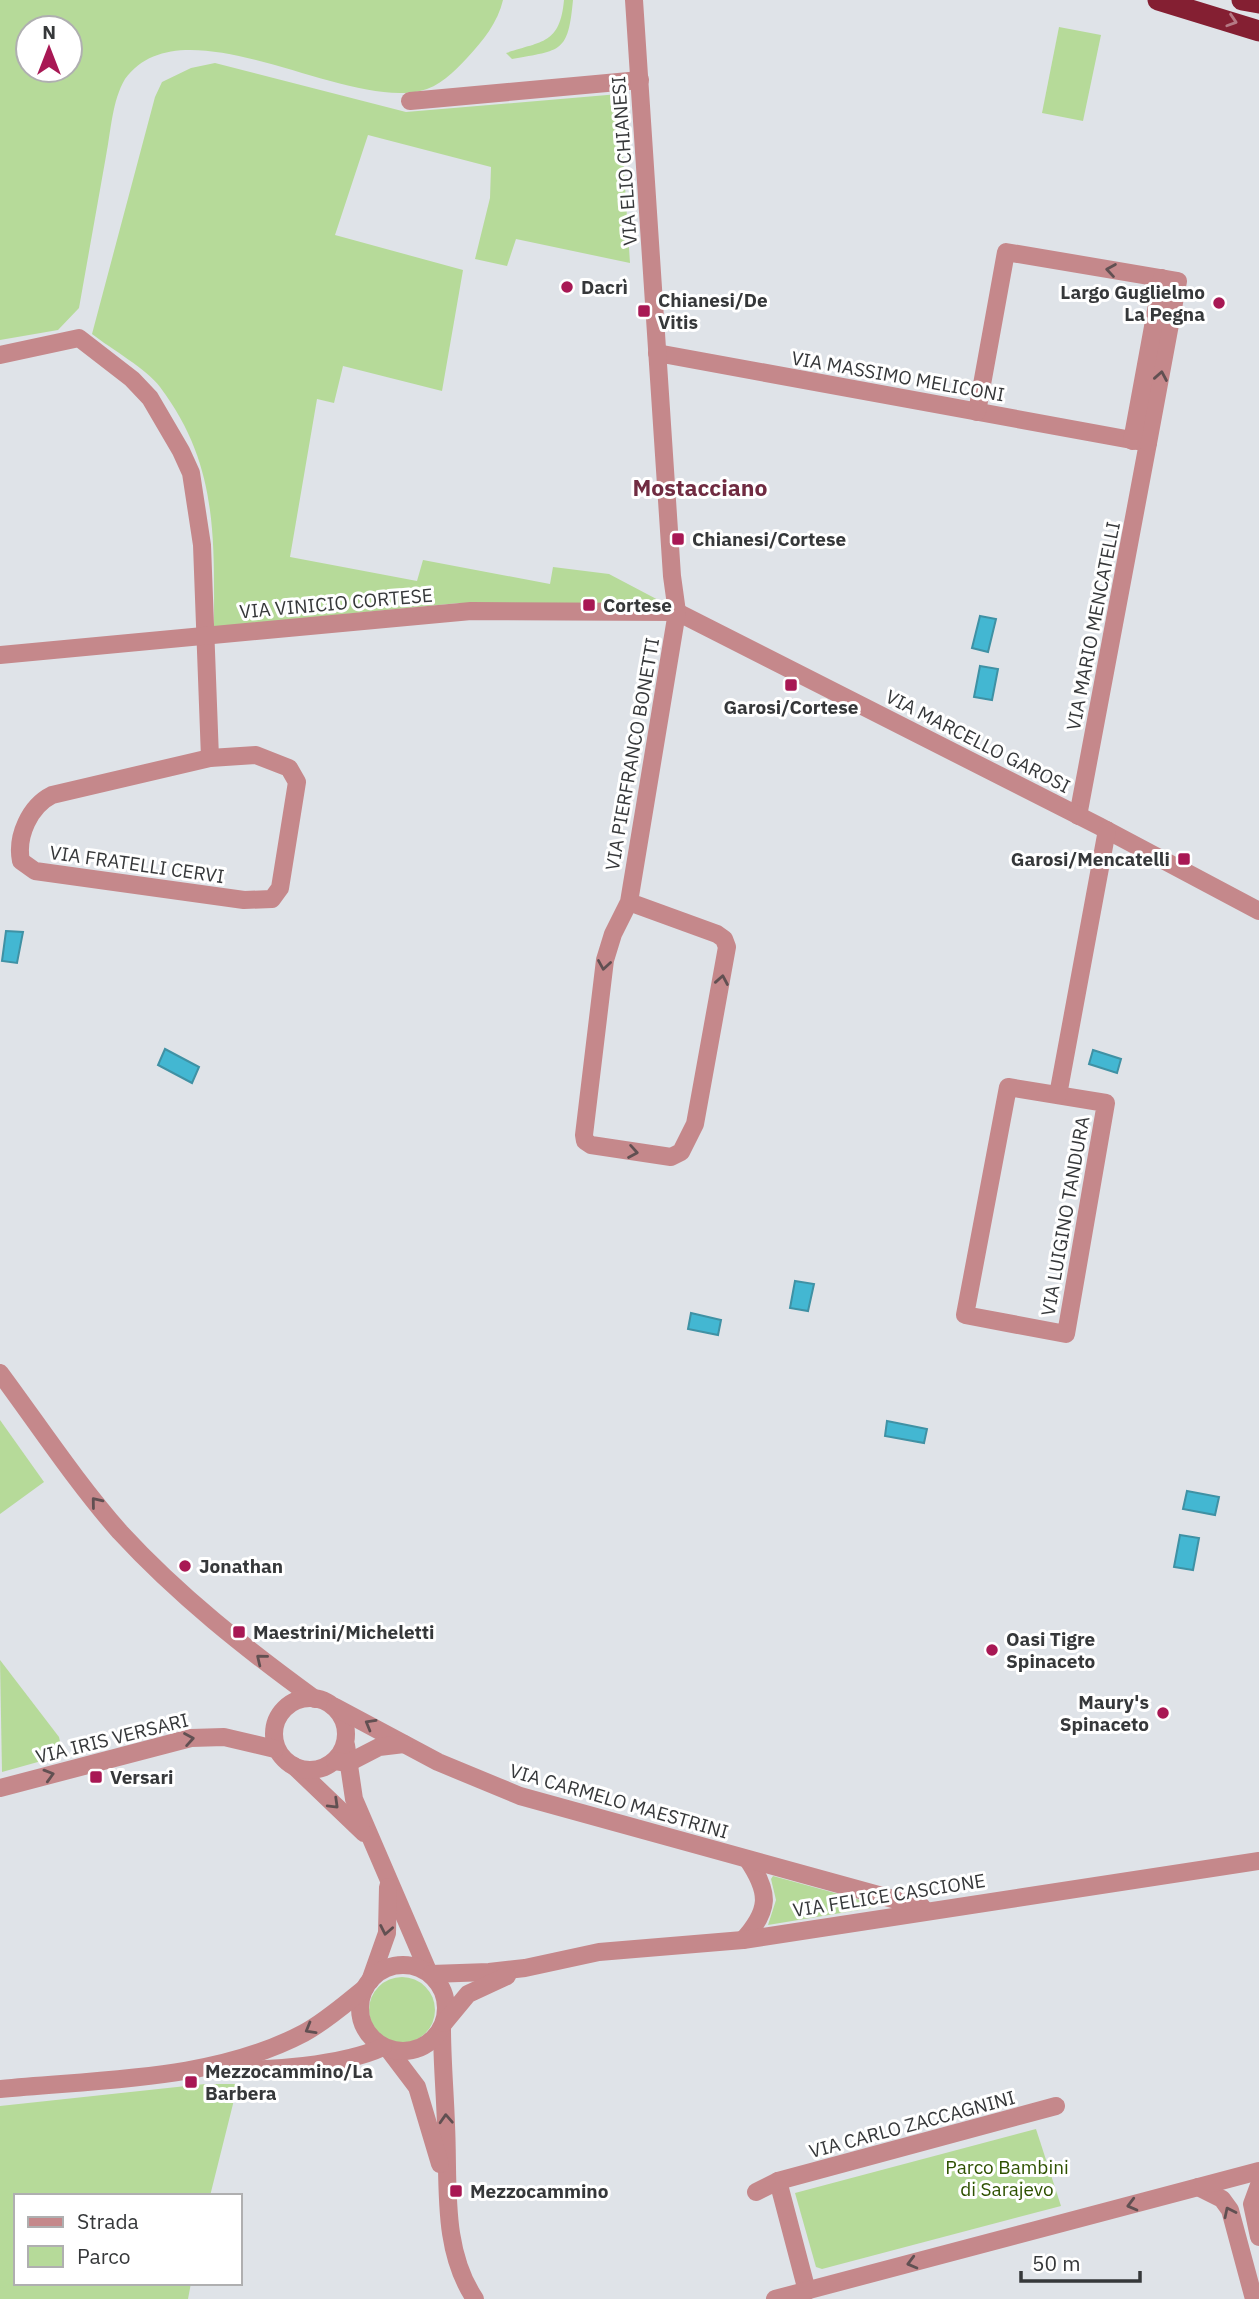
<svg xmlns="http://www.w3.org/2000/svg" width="1259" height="2299" font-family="'IBM Plex Sans',sans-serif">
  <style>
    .green { fill: #b6da99; fill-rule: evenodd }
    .water { fill: #43b7d2; stroke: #3f91a4; stroke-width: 2 }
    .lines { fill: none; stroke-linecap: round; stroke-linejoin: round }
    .minor { stroke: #c5888b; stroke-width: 18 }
    .tertiary { stroke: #c5888b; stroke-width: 18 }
    .motorway { stroke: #841f32; stroke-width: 21 }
    .oneway { stroke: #b57984 }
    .oneway2 { stroke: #615052 }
    .poi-dot { fill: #a81854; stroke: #fff; stroke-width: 2.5 }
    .labels { text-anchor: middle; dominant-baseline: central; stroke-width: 6; stroke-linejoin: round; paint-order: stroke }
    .street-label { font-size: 19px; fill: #36383a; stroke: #fff }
    .poi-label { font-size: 19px; font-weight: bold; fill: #36383a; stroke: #fff; text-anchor: start }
    .park-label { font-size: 19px; fill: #2e5100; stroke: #fff }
    .quarter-label { font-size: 23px; font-weight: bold; fill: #702b41; stroke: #fff }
  </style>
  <rect width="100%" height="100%" fill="#dfe3e8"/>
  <g class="green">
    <path d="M 0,0 L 503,0 C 498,22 483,41 467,58 C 454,72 439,87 420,91 C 340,109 182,0 125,79 C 112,101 111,131 106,156 C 97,207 88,257 79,308 L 58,330 L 0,340 ZM 28,28 L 70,28 L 70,70 L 28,70 Z"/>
    <path d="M 564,0 L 573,0 C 568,53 562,50 512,59 L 506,53 C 541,41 560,45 564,0 Z"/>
    <polygon points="1059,27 1101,35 1083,121 1042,113"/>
    <path d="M 215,63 L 406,112 L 619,94 L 630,263 L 516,239 L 507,266 L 475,259 L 490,198 L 491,167 L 368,135 L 335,235 L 463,270 L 442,391 L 343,366 L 334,403 L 317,399 L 290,557 L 417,581 L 423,560 L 550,584 L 553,567 L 609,574 L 664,603 L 459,603 L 214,627 C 214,536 218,464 160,387 C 147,369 111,349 92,334 L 155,97 L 162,82 L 191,68 Z"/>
    <polygon points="0,1420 44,1482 0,1514"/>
    <polygon points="0,1660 59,1737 63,1755 2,1772"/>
    <polygon points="773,1876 875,1904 877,1907 768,1925 776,1900 771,1879"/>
    <circle cx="402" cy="2010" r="33"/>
    <polygon points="205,2084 238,2084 210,2196 16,2196 16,2283 191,2283 188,2299 0,2299 0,2106"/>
    <polygon points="1036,2129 1061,2206 822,2269 816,2267 795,2193"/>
  </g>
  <g class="water">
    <polygon points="980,616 996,619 988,652 972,648"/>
    <polygon points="980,666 998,669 992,700 974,697"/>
    <polygon points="6,931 23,932 17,963 2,961"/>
    <polygon points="165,1049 199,1067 192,1083 158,1065"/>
    <polygon points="1093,1050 1121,1059 1117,1073 1089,1064"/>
    <polygon points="795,1281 814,1284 808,1311 790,1308"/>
    <polygon points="691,1313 721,1320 718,1335 688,1329"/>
    <polygon points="887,1421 927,1429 924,1443 885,1436"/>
    <polygon points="1187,1491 1219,1497 1215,1515 1183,1509"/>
    <polygon points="1180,1535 1199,1538 1193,1570 1174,1567"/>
  </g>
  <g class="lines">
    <g class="minor">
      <polyline points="410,101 640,80"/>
      <polyline points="657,353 1148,443 1078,816"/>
      <polyline points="0,355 79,338 132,379 150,398 181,451 191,473 202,545 210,758"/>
      <polyline points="977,412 1006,252 1178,281 1148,443"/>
      <polyline points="1132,441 1162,278"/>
      <polyline points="0,655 471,611 677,612 1099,826 1259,911"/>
      <path d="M 256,755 L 289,768 L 297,782 L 280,888 L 272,899 L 244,900 L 35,871 L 21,861 C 16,836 30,806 52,795 L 210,758 Z"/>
      <polyline points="629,902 717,934 724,939 727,947 695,1124 681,1152 671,1157 591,1145 585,1141 584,1135 605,960 613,934 629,902 677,612 672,576 634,0"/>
      <polygon points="1008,1087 1106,1103 1066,1334 965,1315"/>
      <polyline points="1058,1095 1107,830"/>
      <polyline points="346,1745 354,1799 428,1971"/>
      <polyline points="294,1766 364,1833"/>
      <path d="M 743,1940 C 770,1910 770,1893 748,1860"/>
      <polyline points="370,1981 387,1933 388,1887"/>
      <path d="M 442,2028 C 442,2061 445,2093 446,2125 C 449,2183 441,2249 475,2299"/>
      <polyline points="389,2050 417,2087 440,2164"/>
      <polyline points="778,2181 807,2291"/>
      <polyline points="1198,2187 1222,2199 1230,2210 1254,2299"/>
      <polyline points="756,2192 778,2181 1056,2106"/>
    </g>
    <g class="tertiary">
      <path d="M 0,1373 C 40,1427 76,1482 120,1532 C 178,1595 246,1649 315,1699"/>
      <circle cx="310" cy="1734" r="36"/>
      <polyline points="335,1707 438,1762 520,1796 922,1907"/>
      <polyline points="335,1761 348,1763 379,1747 404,1744"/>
      <polyline points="0,1788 191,1738 224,1737 275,1749"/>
      <circle cx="403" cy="2008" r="43"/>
      <polyline points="431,1974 489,1972 525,1968 599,1952 743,1940 1259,1861"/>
      <polyline points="444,2023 468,1994 507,1976"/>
      <path d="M 221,2070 C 266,2071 342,2066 383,2047"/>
      <path d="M 0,2089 C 101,2079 213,2081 304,2033 C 326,2021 345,2004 365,1988"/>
      <polyline points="1259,2185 1252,2204 1259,2237"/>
      <polyline points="775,2299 1259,2171"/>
    </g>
    <g class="motorway">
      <polyline points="1158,0 1259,31"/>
      <polyline points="1242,0 1259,3"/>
    </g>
  </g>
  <defs><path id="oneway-chevron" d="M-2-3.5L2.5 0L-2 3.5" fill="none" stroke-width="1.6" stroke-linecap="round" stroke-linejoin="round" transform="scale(1.75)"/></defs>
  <use class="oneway" href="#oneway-chevron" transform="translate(1232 21) rotate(18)"/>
  <g class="oneway2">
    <use href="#oneway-chevron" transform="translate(1111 270) rotate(-171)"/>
    <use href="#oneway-chevron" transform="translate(1161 376) rotate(-80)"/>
    <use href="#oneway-chevron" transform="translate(604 965) rotate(99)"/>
    <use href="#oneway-chevron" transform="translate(722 980) rotate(-80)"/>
    <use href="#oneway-chevron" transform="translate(633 1152) rotate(10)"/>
    <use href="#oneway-chevron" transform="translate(96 1502) rotate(-129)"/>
    <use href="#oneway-chevron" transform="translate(261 1659) rotate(-141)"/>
    <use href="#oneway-chevron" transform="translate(370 1724) rotate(-150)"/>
    <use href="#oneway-chevron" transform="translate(189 1739) rotate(-10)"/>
    <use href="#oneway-chevron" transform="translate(49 1775) rotate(-16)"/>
    <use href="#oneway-chevron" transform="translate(334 1804) rotate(44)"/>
    <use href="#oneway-chevron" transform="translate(386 1930) rotate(101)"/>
    <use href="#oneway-chevron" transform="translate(310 2029) rotate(150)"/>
    <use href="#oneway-chevron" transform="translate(446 2119) rotate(-93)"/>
    <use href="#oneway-chevron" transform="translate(1132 2205) rotate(165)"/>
    <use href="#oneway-chevron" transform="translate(1229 2212) rotate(-116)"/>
    <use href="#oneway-chevron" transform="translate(912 2263) rotate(165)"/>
  </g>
  <g class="poi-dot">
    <circle cx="567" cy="287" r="7"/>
    <circle cx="1219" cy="303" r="7"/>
    <rect x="637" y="304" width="14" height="14" rx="3.5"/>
    <rect x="671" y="532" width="14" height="14" rx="3.5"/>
    <rect x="582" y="598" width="14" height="14" rx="3.5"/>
    <rect x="784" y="678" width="14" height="14" rx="3.5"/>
    <rect x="1177" y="852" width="14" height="14" rx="3.5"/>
    <circle cx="185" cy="1566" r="7"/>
    <rect x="232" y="1625" width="14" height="14" rx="3.5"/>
    <circle cx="992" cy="1650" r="7"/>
    <circle cx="1163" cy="1713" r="7"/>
    <rect x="89" y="1770" width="14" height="14" rx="3.5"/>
    <rect x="184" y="2075" width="14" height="14" rx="3.5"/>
    <rect x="449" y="2184" width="14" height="14" rx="3.5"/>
  </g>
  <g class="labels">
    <g class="street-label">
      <text transform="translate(624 161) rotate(-94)">VIA ELIO CHIANESI</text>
      <text transform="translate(898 376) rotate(10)">VIA MASSIMO MELICONI</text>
      <text transform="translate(336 603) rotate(-5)">VIA VINICIO CORTESE</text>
      <text transform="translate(1093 626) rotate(-79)">VIA MARIO MENCATELLI</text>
      <text transform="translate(978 741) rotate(27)">VIA MARCELLO GAROSI</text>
      <text transform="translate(632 754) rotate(-80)">VIA PIERFRANCO BONETTI</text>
      <text transform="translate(137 864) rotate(8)">VIA FRATELLI CERVI</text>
      <text transform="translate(1065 1216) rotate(-80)">VIA LUIGINO TANDURA</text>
      <text transform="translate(112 1738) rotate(-14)">VIA IRIS VERSARI</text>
      <text transform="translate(619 1801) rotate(16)">VIA CARMELO MAESTRINI</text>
      <text transform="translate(889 1895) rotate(-9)">VIA FELICE CASCIONE</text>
      <text transform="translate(912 2124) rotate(-15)">VIA CARLO ZACCAGNINI</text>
    </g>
    <g class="poi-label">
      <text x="581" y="287">Dacrì</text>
      <text x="1205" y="292" text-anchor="end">Largo Guglielmo<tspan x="1205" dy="22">La Pegna</tspan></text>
      <text x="658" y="300">Chianesi/De<tspan x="658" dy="22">Vitis</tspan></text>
      <text x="692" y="539">Chianesi/Cortese</text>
      <text x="603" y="605">Cortese</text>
      <text x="791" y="707" text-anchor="middle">Garosi/Cortese</text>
      <text x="1170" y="859" text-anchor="end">Garosi/Mencatelli</text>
      <text x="199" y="1566">Jonathan</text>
      <text x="253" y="1632">Maestrini/Micheletti</text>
      <text x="1006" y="1639">Oasi Tigre<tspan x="1006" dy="22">Spinaceto</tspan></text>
      <text x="1149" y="1702" text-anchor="end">Maury's<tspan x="1149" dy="22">Spinaceto</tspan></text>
      <text x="110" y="1777">Versari</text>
      <text x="205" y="2071">Mezzocammino/La<tspan x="205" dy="22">Barbera</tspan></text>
      <text x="470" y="2191">Mezzocammino</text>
    </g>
    <g class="park-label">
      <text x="1007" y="2167">Parco Bambini<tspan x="1007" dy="22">di Sarajevo</tspan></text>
    </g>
    <g class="quarter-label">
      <text x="700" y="487">Mostacciano</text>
    </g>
  </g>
  <rect x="14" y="2194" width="228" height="91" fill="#ffffff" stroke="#afafb0" stroke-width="2"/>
  <rect x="28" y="2217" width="35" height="10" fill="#c5888b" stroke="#afafb0" stroke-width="2"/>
  <text x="77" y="2229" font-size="21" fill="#36383a">Strada</text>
  <rect x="28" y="2246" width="35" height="21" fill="#b6da99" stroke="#afafb0" stroke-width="2"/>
  <text x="77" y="2264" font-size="21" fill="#36383a">Parco</text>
  <g transform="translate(49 49)"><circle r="33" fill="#ffffff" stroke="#afafb0" stroke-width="2"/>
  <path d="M0-5L12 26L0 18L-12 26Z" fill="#a81854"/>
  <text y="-10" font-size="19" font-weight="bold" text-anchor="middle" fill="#36383a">N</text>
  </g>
  <path d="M1021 2271v10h119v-10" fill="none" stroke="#36383a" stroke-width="3.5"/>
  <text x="1032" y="2271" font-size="21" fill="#36383a" stroke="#ffffff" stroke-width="5" paint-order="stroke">50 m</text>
</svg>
